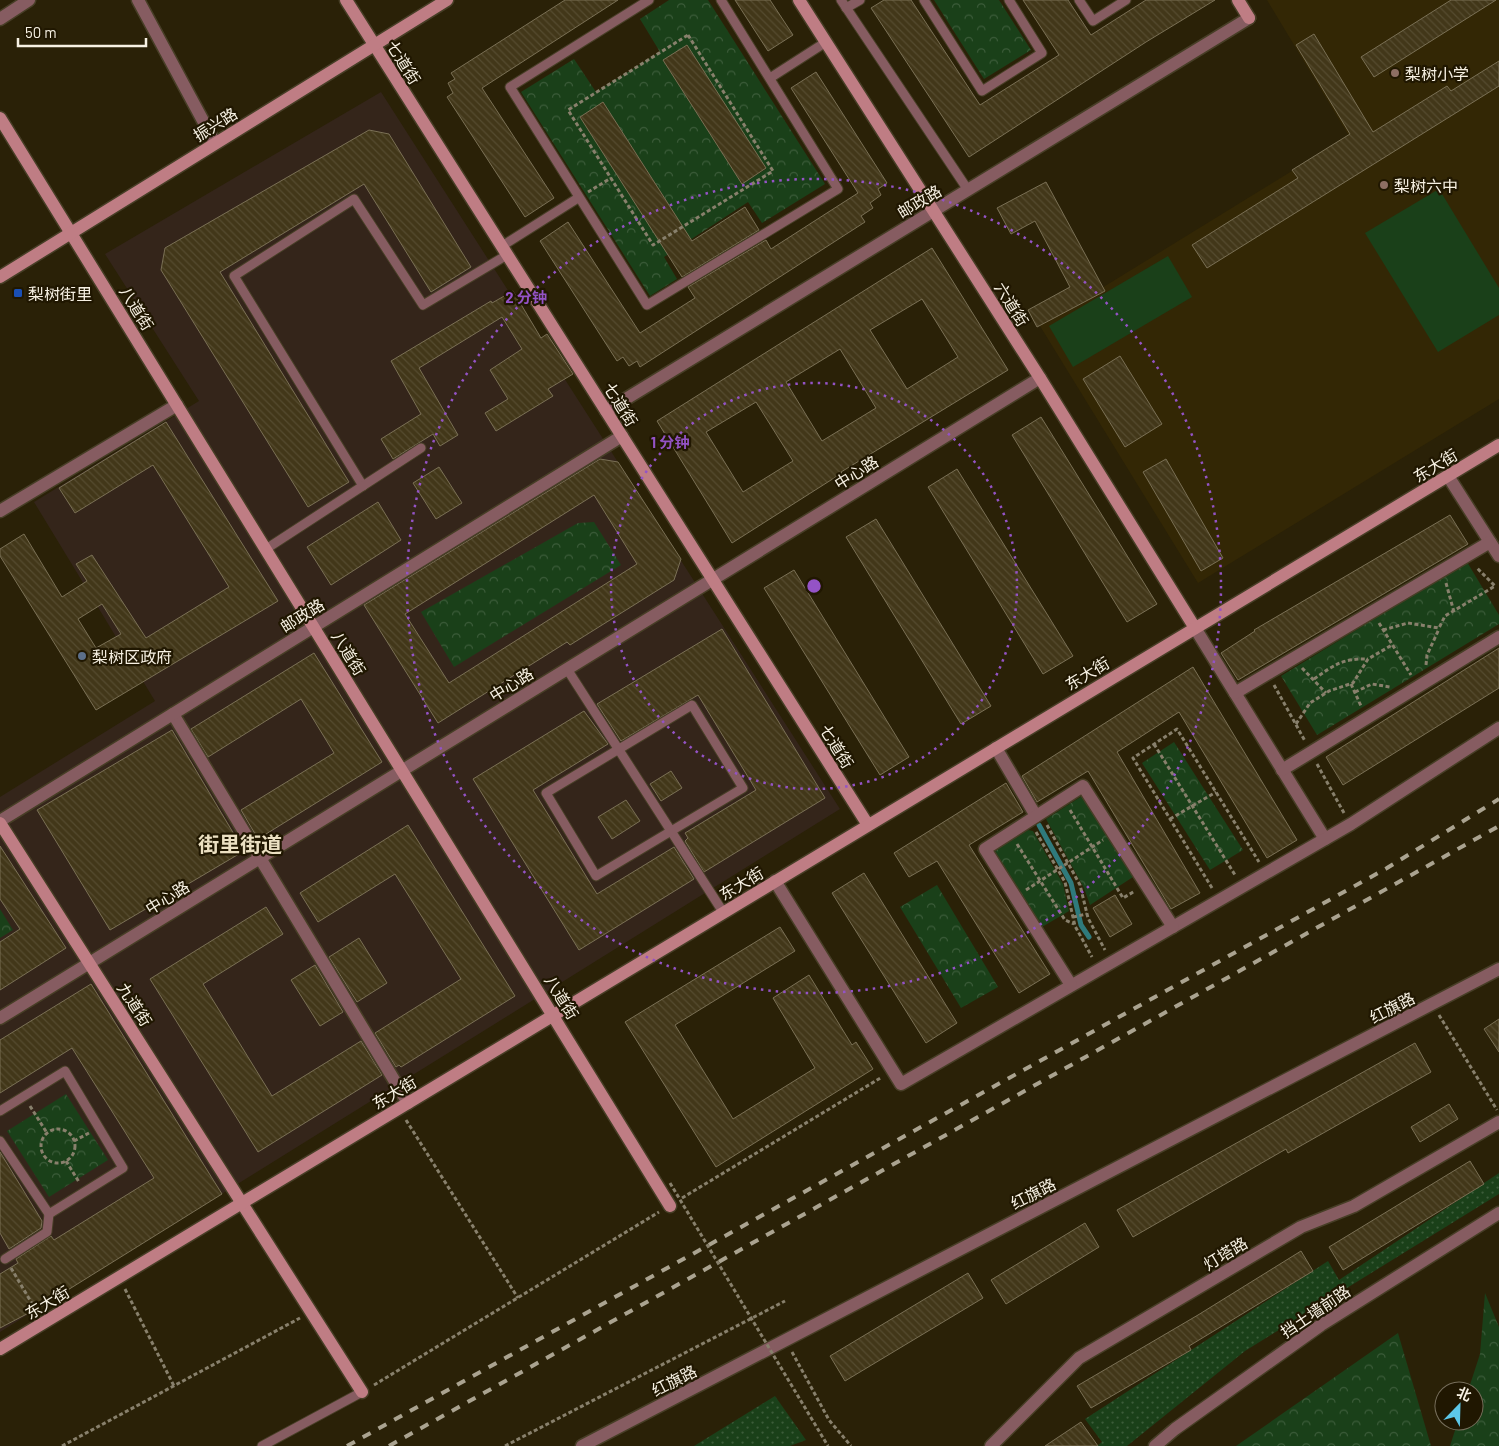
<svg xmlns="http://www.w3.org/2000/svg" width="1499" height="1446" font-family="Barlow,'Noto Sans SC',sans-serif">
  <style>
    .commercial { fill: #34251a }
    .built { fill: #332705 }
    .grass { fill: url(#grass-dots) }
    .forest { fill: url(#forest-crowns); fill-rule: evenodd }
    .garden { fill: #1a4019 }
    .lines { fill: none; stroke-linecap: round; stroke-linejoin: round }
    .stream { stroke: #2f7a7c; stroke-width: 5 }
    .building { fill: url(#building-back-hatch); stroke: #7a7055; fill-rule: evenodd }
    .lane-casing { stroke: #473e26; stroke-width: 11 }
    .street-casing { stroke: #473e26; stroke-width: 15 }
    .secondary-casing { stroke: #473e26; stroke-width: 15 }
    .path { stroke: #88806c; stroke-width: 3; stroke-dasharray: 4 2.5; stroke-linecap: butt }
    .lane { stroke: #865c61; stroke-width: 9 }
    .street { stroke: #865c61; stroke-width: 12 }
    .secondary { stroke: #bf7d84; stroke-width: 12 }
    .rail { stroke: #aaa390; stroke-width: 4; stroke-dasharray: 9 9; stroke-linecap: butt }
    .path-bridge { stroke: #88806c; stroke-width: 3; stroke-dasharray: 4 2.5; stroke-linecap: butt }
    .ring { fill: none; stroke: #9453c6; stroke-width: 2.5; stroke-dasharray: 2.5 5 }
    .education-dot { fill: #8d6e63; stroke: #201701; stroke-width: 2 }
    .transit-dot { fill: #1a4fb4; stroke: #201701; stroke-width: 2 }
    .service-dot { fill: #5c6f8a; stroke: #201701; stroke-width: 2 }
    .labels { text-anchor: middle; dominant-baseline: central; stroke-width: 4.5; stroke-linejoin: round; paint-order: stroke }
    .street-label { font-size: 16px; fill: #f7f1e3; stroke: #201701 }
    .poi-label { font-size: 16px; fill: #f7f1e3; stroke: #201701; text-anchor: start }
    .district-label { font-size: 21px; font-weight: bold; fill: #ebe0c2; stroke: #201701 }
    .centre { fill: #9453c6; stroke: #201701; stroke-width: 2.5 }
    .ring-label { font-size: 15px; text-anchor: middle; font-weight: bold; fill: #9453c6; stroke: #201701; stroke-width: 4.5; stroke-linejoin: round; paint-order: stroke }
  </style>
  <defs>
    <pattern id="grass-dots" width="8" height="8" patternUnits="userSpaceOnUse" patternTransform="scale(1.25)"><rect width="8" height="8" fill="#1a4019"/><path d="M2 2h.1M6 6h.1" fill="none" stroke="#3c5c3a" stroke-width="1.8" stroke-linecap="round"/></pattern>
    <pattern id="forest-crowns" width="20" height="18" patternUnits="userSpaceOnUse" patternTransform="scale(1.25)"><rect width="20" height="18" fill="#1a4019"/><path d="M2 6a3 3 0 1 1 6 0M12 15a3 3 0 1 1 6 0" fill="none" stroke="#3c5c3a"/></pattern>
    <pattern id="building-back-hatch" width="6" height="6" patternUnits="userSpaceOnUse" patternTransform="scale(1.25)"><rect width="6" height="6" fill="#423719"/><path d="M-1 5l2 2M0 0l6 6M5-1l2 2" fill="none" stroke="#554b2f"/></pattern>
  </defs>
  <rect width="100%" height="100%" fill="#2a2107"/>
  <polygon class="commercial" points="381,92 840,809 0,1332 0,797 155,701 34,502 199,401 105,254"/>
  <polygon class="built" points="1267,0 1499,0 1499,399 1198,583 1040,326 1349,136"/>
  <g class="grass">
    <polygon points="1499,1173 1499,1194 1245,1351 1127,1446 1097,1446 1102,1442 1085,1419 1328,1261 1339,1280"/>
    <polygon points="775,1396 806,1440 790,1446 694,1446"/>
  </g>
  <g class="forest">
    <path d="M 669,0 L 708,0 L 825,184 L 762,223 L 748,202 L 664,257 L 677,279 L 650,296 L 521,92 L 574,59 L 596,92 L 660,52 L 640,19 ZM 663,60 L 766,168 L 766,169 L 742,184 ZM 603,102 L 680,222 L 657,237 L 580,117 Z"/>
    <polygon points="934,0 999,0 1031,50 984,79"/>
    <polygon points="594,522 621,565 454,667 421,612 578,523"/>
    <polygon points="1467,562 1499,615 1499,624 1317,735 1281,676"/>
    <polygon points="1174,742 1243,850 1210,870 1142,763"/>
    <polygon points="1082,796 1133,877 1090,905 1084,888 1046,819"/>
    <polygon points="1028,830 1033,831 1063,884 1069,911 1042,927 995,851"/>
    <polygon points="937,885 998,987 961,1008 900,907"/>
    <polygon points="0,909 13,930 0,938"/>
    <polygon points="66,1094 108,1160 49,1197 7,1131"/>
    <polygon points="1485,1293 1499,1327 1499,1446 1450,1446 1458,1421 1474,1421 1474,1391 1468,1391 1480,1354"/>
    <polygon points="1398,1333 1431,1446 1236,1446"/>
  </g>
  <g class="garden">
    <polygon points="1439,189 1499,288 1499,315 1438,352 1365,233"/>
    <polygon points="1168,256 1192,297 1073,367 1049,326"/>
  </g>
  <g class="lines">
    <polyline class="stream" points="1039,825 1071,883 1081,925 1089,937"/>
  </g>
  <g class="building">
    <polygon points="565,0 618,0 482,88 554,198 525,217 447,97 453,93 448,83 455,79 451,73"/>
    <polygon points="735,0 770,0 793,35 768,51"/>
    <polygon points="884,0 911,0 980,105 1059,55 1023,0 1068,0 1091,35 1146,0 1215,0 1146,42 969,157 871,8"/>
    <polygon points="1451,0 1496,0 1374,77 1361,57"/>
    <polygon points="1314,34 1373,132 1447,86 1451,91 1499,61 1499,86 1207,268 1192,245 1298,178 1292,170 1350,134 1296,45"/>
    <polygon points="687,45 766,168 742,184 663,60"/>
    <polygon points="816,72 887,183 878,189 881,195 870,203 873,208 861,216 865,222 640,367 637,361 629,366 623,357 617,361 540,241 568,222 640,333 695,298 688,287 766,240 771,249 858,193 791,88"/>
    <polygon points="603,102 692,241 745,207 759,230 682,277 580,117"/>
    <polygon points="369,130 389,134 471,267 431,292 364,184 220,272 349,482 308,507 161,270 165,248"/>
    <polygon points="1046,182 1105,291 1037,327 1028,310 1070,287 1035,221 1011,234 997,208"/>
    <path d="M 932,248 L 1008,370 L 841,472 L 842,473 L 732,543 L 657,421 ZM 922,299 L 958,357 L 907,389 L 870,330 ZM 840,349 L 876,408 L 822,441 L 786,382 ZM 756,402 L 793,461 L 743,492 L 706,432 Z"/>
    <polygon points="513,291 541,338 547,334 573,374 548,389 553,396 496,431 485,413 508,399 490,370 522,349 502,317 419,368 458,435 440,446 433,434 393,459 381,439 421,414 391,361 491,301 492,303"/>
    <polygon points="1120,356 1162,424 1125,447 1083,379"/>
    <polygon points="1041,417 1157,604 1127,622 1012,435"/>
    <path d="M 166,422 L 278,601 L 96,710 L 0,556 L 0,549 L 24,534 L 62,597 L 87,581 L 76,564 L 92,555 L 146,638 L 229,587 L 153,465 L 75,513 L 59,488 ZM 102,604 L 121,634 L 96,648 L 78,619 Z"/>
    <path d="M 600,459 L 618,462 L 681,559 L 674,580 L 570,645 L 567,642 L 438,723 L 364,605 ZM 594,495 L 637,564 L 449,683 L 405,614 Z"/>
    <polygon points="1166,459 1223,558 1201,571 1143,472"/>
    <polygon points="439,467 462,503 436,519 413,483"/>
    <polygon points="957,469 1073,656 1043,674 928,487"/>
    <polygon points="378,502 401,540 331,585 307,547"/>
    <polygon points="1450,515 1468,544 1238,680 1221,653 1255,631 1254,630"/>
    <polygon points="876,519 991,706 961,724 846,537"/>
    <polygon points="794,570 909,757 880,775 764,588"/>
    <polygon points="722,629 825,798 704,872 685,841 688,838 685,833 756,790 698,695 621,741 597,704"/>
    <polygon points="1499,648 1499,688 1343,785 1326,757"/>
    <polygon points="314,653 382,762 258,839 241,810 334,753 301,699 208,757 191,729"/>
    <polygon points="1193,667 1297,840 1267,858 1179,712 1117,752 1200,893 1171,909 1088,771 1037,802 1022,776"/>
    <polygon points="584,711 608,744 533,790 597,894 674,847 694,879 579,950 473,779"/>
    <polygon points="172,730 244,851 110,930 37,810"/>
    <polygon points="671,771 682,788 661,801 650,784"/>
    <polygon points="1006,783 1023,812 969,845 1050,974 1019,993 937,861 909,877 894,853"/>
    <polygon points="626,800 640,821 612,839 598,817"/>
    <polygon points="408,825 515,996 401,1067 399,1065 396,1067 375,1033 461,979 395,874 318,922 300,893"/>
    <polygon points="0,846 66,948 0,990 0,942 20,929 0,899"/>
    <polygon points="864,873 957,1023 926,1043 832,893"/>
    <polygon points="1115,895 1132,924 1110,937 1093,908"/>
    <polygon points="266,907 283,934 203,984 272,1096 361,1041 382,1075 258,1152 150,979"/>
    <polygon points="780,927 795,951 675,1025 733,1119 815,1068 773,998 809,975 852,1045 856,1042 873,1069 716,1167 625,1022"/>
    <polygon points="359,938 387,983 357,1002 329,957"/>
    <polygon points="315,965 343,1012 320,1026 291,980"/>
    <polygon points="91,984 222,1194 42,1306 0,1328 0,1274 18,1263 16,1259 51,1236 54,1240 154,1178 72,1048 0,1093 0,1040"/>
    <polygon points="1499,1019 1499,1052 1484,1029"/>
    <polygon points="1415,1043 1431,1072 1288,1153 1286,1149 1133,1237 1117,1210"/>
    <polygon points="1449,1104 1458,1119 1420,1142 1411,1127"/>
    <polygon points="0,1152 42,1221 41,1228 9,1249 0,1233"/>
    <polygon points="1470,1161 1484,1184 1343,1270 1329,1247"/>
    <polygon points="1085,1223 1099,1247 1006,1304 991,1280"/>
    <polygon points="1301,1251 1313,1271 1189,1346 1191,1350 1091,1408 1077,1386 1198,1315"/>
    <polygon points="968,1273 983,1298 845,1381 830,1356"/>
    <polygon points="1081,1422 1098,1446 1045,1446"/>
  </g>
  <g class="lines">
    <g class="lane-casing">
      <g id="lane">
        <polyline points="649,0 510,87 647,305 838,189 721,0"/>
        <polyline points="841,0 968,190"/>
        <polyline points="924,0 982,91 1042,53 1009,0"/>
        <polyline points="1079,0 1093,21 1126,0"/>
        <polyline points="846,8 860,0"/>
        <polyline points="770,78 826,42"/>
        <polyline points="502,246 578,198"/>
        <polyline points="363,486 234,276 354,199 423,305 507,255"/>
        <polyline points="266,549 421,448"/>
        <polyline points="567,669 723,912"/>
        <polygon points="692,705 743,788 596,876 546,793"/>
        <polyline points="0,1111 65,1071 123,1168 49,1214 0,1141"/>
        <polyline points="5,1259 47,1232 49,1214"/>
        <polyline points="262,1446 362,1392"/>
      </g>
    </g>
    <g class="street-casing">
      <g id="street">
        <polyline points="138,0 215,143"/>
        <polyline points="0,19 29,0"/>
        <polyline points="606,411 1249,18"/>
        <polyline points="1448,476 1499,556"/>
        <polyline points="0,511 177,405"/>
        <polyline points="1195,628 1325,839"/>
        <polyline points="1235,693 1490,542"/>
        <polyline points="173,714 408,1103"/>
        <polyline points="996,748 1036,816"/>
        <polyline points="1282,770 1499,637"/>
        <polyline points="0,821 622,436"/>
        <polyline points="775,881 901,1084 1351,824 1499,728"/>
        <polyline points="1071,985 985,849 1083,786 1173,927"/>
        <polyline points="0,1018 1040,378"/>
        <polyline points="582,1446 1499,969"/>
        <polyline points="991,1446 1079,1358 1301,1227 1354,1206 1499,1122"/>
        <polyline points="1155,1446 1175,1429 1321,1325 1499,1213"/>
      </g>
    </g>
    <g class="secondary-casing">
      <g id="secondary">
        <polyline points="346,0 868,825"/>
        <polyline points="799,0 1040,378 1195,628"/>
        <polyline points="1238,0 1249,18"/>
        <polyline points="0,118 670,1206"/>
        <polyline points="0,277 447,0"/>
        <polyline points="0,823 362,1392"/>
        <polyline points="0,1349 1499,445"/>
      </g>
    </g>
    <g class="path">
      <polygon points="688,35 773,171 653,245 568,110"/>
      <polyline points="588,192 611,178"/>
      <polyline points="1446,583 1454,612"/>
      <polyline points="1379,623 1411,675"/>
      <polyline points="1383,630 1408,623 1439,628 1445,616 1495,586 1476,567"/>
      <polyline points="1426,665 1427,655 1439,629"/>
      <polyline points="1302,668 1326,693"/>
      <path d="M 1314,679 C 1334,665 1343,658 1368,659"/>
      <polyline points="1351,684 1361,706"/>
      <polyline points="1274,685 1305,741"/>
      <polyline points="1355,692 1372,684 1390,687"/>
      <polyline points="1296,724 1310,703 1329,691 1353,683 1368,659 1392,645"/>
      <polyline points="1154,744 1235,875"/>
      <polyline points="1317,764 1344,813"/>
      <polyline points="1070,810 1123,898 1135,891"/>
      <polyline points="1170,819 1216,792"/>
      <polyline points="1047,825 1080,885 1088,918 1105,950"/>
      <polyline points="1036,832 1065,882 1075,926 1092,957"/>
      <polyline points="1017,844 1065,920 1074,924"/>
      <polyline points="1212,888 1133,758 1177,729 1259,862"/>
      <polyline points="1026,890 1103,840"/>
      <polyline points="1073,917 1087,914"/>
      <polyline points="1439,1015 1497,1110"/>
      <polyline points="30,1106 47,1133"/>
      <polyline points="406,1120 518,1298"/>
      <circle cx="58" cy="1146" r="17"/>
      <polyline points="74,1141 89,1133"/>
      <polyline points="66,1161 79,1182"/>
      <polyline points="682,1198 882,1077"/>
      <polyline points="11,1268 37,1312"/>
      <polyline points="125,1289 174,1386"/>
      <polyline points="792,1352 829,1420 851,1446"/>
      <polyline points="374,1385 659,1212"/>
      <polyline points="62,1446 300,1318"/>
      <polyline points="505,1446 785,1301"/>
    </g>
    <use href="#lane" class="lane"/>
    <use href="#street" class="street"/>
    <use href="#secondary" class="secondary"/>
    <g class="rail">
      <polyline points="347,1446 1387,868 1499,799"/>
      <polyline points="389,1446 1499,826"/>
    </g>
    <polyline class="path-bridge" points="670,1183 828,1446"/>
  </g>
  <g class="ring">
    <circle cx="814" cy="586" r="203"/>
    <circle cx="814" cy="586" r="407"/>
  </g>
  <g class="education-dot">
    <circle cx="1395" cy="73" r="5"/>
    <circle cx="1384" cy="185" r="5"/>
  </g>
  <rect class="transit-dot" x="13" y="288" width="10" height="10" rx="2.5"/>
  <circle class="service-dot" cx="82" cy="656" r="5"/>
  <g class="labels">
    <g class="street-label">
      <text transform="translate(404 62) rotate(58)">七道街</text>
      <text transform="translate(215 124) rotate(-32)">振兴路</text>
      <text transform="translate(919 201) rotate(-31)">邮政路</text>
      <text transform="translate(1012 304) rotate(58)">六道街</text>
      <text transform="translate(137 308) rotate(58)">八道街</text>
      <text transform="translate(621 404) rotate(58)">七道街</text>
      <text transform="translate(1435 465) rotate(-31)">东大街</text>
      <text transform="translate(856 472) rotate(-32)">中心路</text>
      <text transform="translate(302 615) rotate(-32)">邮政路</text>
      <text transform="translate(349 653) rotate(58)">八道街</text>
      <text transform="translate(1087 673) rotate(-31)">东大街</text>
      <text transform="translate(511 684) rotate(-32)">中心路</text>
      <text transform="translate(837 746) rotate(58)">七道街</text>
      <text transform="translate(741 883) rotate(-31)">东大街</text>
      <text transform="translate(167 897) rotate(-32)">中心路</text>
      <text transform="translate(562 997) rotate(58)">八道街</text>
      <text transform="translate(135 1004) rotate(57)">九道街</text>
      <text transform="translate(1392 1007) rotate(-27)">红旗路</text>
      <text transform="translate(394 1092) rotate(-31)">东大街</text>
      <text transform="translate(1033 1193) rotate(-27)">红旗路</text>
      <text transform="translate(1225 1253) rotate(-31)">灯塔路</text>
      <text transform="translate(47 1302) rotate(-31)">东大街</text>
      <text transform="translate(1315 1311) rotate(-34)">挡土墙前路</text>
      <text transform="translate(674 1380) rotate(-27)">红旗路</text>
    </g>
    <g class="poi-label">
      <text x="1405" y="73">梨树小学</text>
      <text x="1394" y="185">梨树六中</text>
      <text x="28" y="293">梨树街里</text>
      <text x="92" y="656">梨树区政府</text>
    </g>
    <g class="district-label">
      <text x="240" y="843">街里街道</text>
    </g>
  </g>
  <circle cx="814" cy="586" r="8" class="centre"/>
  <g class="ring-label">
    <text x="526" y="303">2 分钟</text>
    <text x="670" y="448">1 分钟</text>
  </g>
  <g transform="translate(1459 1406) rotate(23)"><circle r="24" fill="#201701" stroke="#766e5b"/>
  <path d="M0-4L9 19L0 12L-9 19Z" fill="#5cc7e8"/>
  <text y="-8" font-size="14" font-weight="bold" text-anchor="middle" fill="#f7f1e3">北</text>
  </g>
  <path d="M18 38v8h128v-8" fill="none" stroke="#f7f1e3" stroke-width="2.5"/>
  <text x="25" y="38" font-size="15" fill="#f7f1e3" stroke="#201701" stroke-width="4" paint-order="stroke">50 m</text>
</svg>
